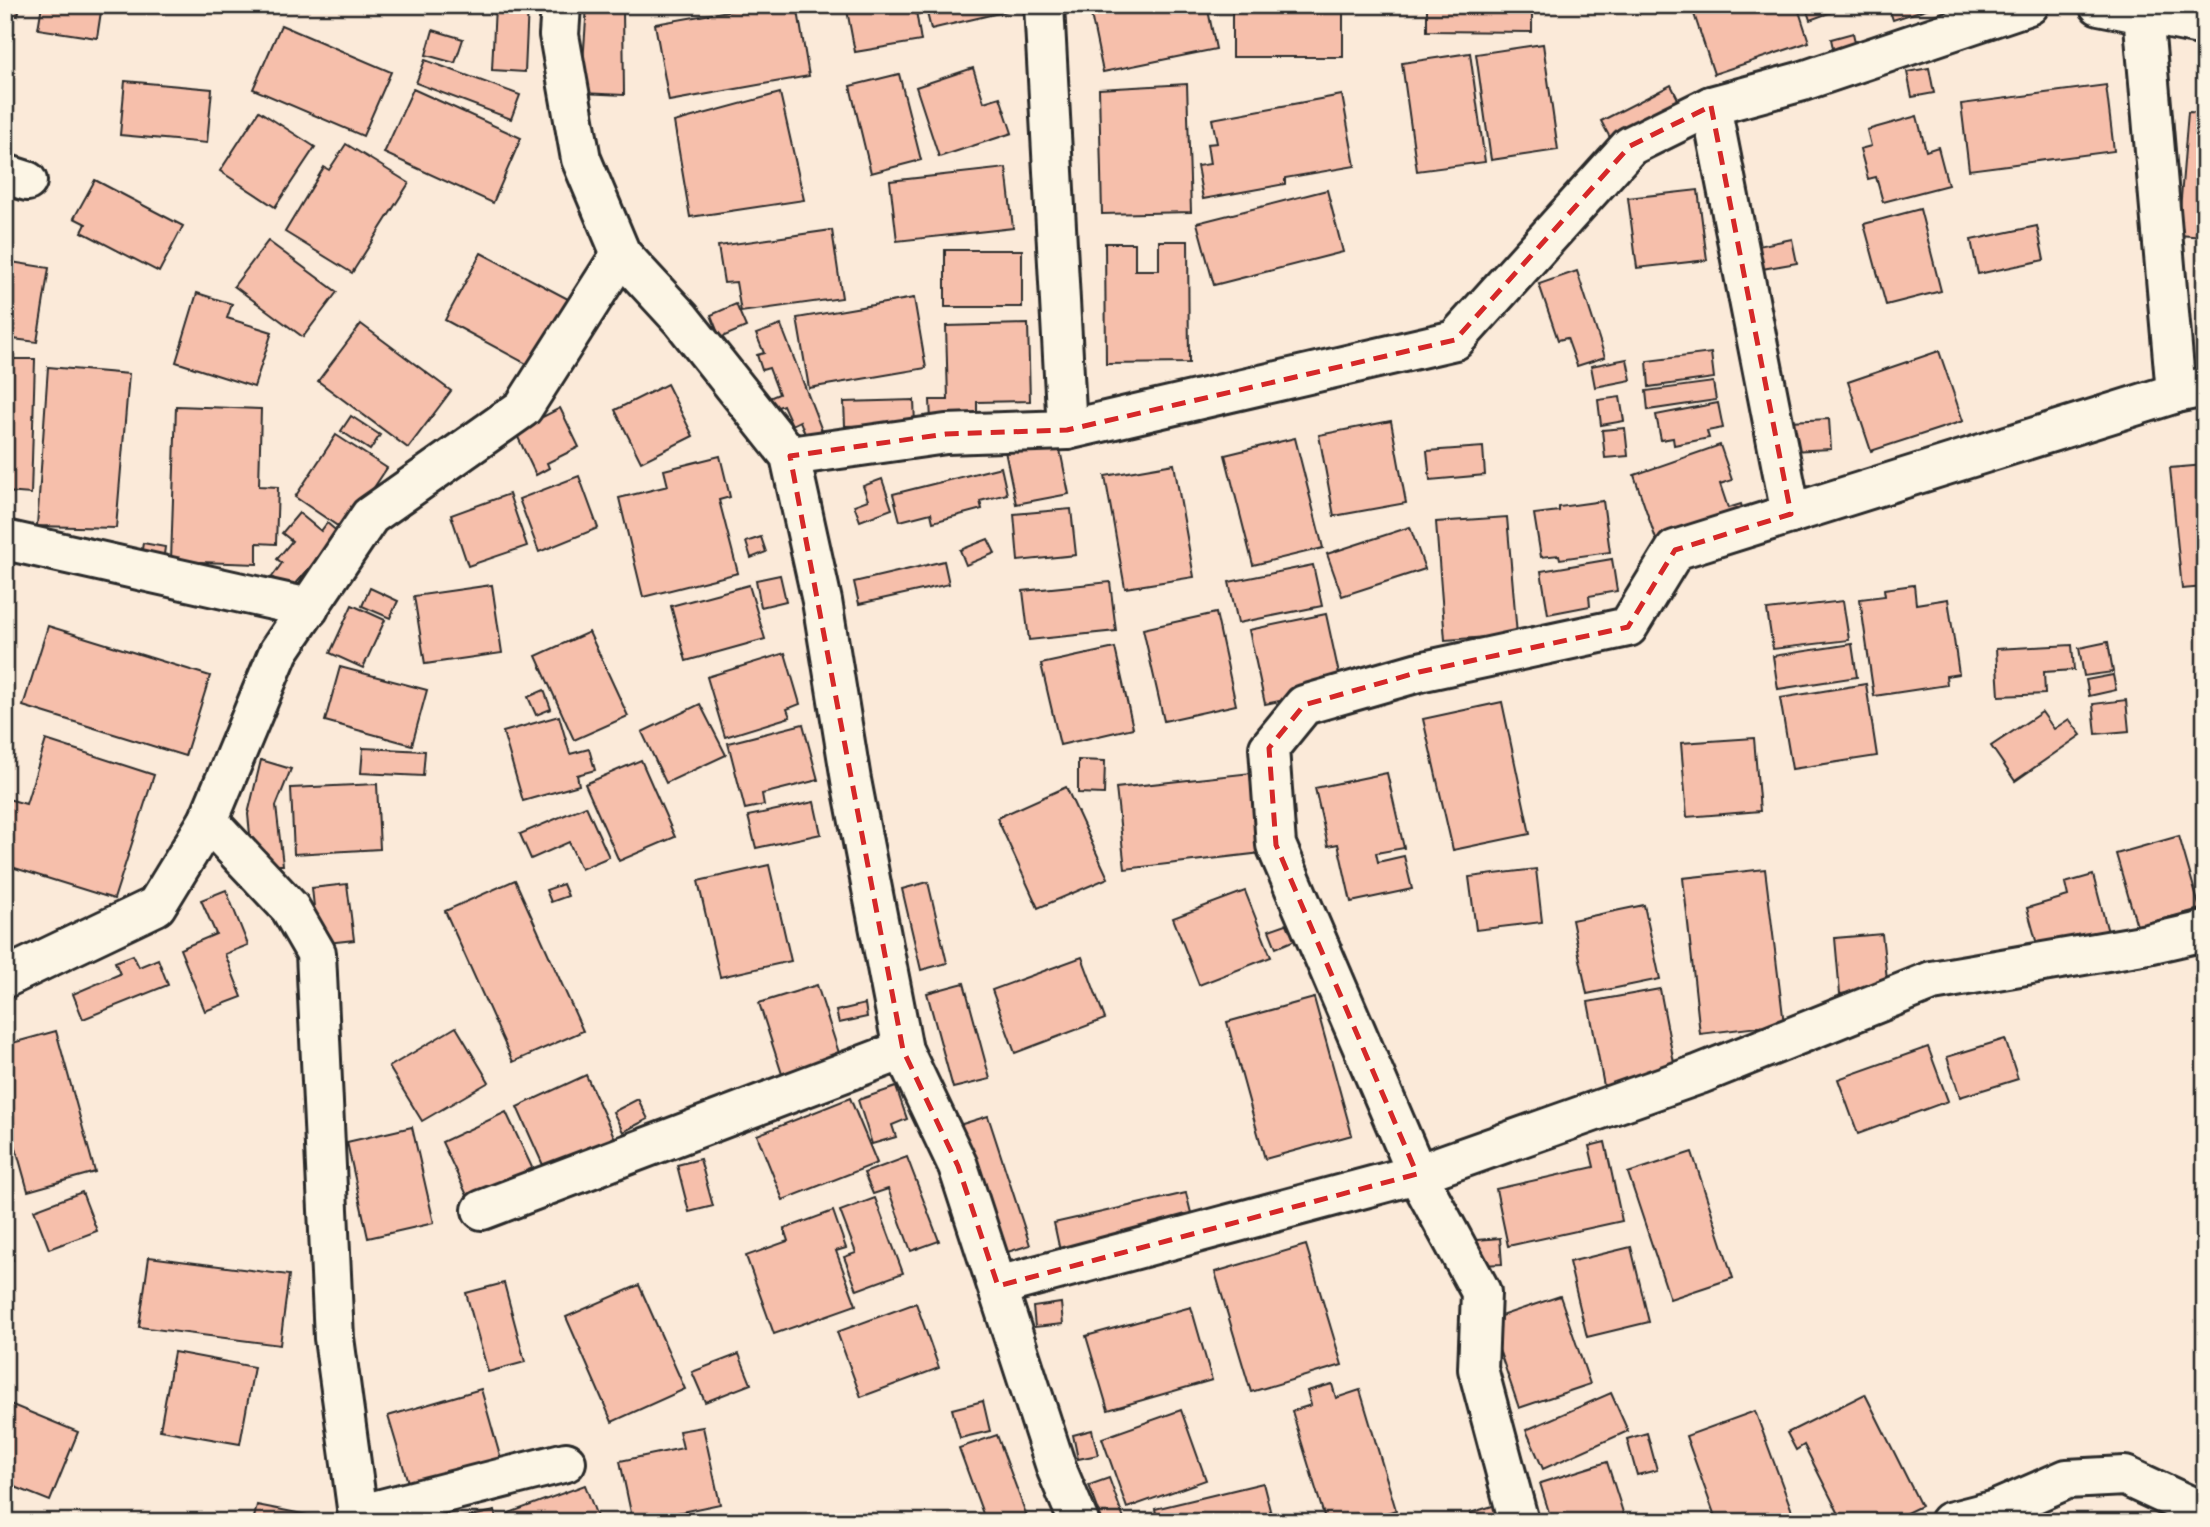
<svg xmlns="http://www.w3.org/2000/svg" width="2210" height="1527" font-family="'Indie Flower',sans-serif">
  <style>
    .building { fill: #f6bfab; stroke: #2b2b2b; stroke-width: 2 }
    .lines { fill: none; stroke-linecap: round; stroke-linejoin: round }
    .minor-casing { stroke: #2b2b2b; stroke-width: 44 }
    .minor { stroke: #fcf5e5; stroke-width: 38 }
    .marked { fill: none; stroke: #d62828; stroke-width: 5; stroke-dasharray: 14 9; stroke-linejoin: round }
  </style>
  <rect width="100%" height="100%" fill="#fbead9"/>
  <filter id="ink" filterUnits="userSpaceOnUse"><feTurbulence type="fractalNoise" baseFrequency=".0143" numOctaves="2"/><feDisplacementMap in="SourceGraphic" scale="14" xChannelSelector="R" yChannelSelector="G"/><feConvolveMatrix kernelMatrix="1 2 1 2 8 2 1 2 1" color-interpolation-filters="sRGB"/></filter>
  <g filter="url(#ink)">
    <g class="building">
      <polygon points="5,5 20,5 18,16 5,14"/>
      <polygon points="42,5 102,5 97,38 38,29"/>
      <polygon points="235,5 281,5 280,12"/>
      <polygon points="495,5 528,5 525,72 492,70"/>
      <polygon points="587,5 623,9 624,95 581,93"/>
      <polygon points="762,5 797,5 809,76 669,101 655,24"/>
      <polygon points="846,5 915,5 921,41 855,52"/>
      <polygon points="925,5 1019,5 1020,8 931,29"/>
      <polygon points="1089,5 1207,5 1216,49 1103,72"/>
      <rect x="1232" y="5" width="111" height="52"/>
      <polygon points="1427,5 1532,5 1532,32 1427,31"/>
      <polygon points="1543,5 1577,5 1577,7 1543,10"/>
      <polygon points="1721,5 1797,5 1809,42 1714,74 1694,14"/>
      <polygon points="1805,5 1848,5 1848,6 1810,20"/>
      <polygon points="1888,5 1938,5 1893,20"/>
      <polygon points="281,25 391,72 363,136 253,89"/>
      <polygon points="433,30 463,39 455,63 426,55"/>
      <polygon points="1853,33 1857,51 1835,57 1831,39"/>
      <polygon points="1543,44 1558,150 1491,160 1476,54"/>
      <polygon points="1470,53 1485,162 1417,171 1402,63"/>
      <polygon points="425,60 520,95 511,119 416,83"/>
      <polygon points="973,68 984,102 1000,97 1012,133 939,157 916,87"/>
      <polygon points="1929,68 1934,93 1912,97 1907,72"/>
      <polygon points="899,74 921,160 871,173 850,86"/>
      <polygon points="125,81 212,89 207,143 120,135"/>
      <polygon points="1187,84 1191,212 1102,214 1099,89"/>
      <polygon points="1671,85 1684,111 1615,147 1601,121"/>
      <polygon points="2106,85 2114,151 1969,170 1961,104"/>
      <polygon points="413,89 521,138 493,203 384,153"/>
      <polygon points="780,93 804,200 690,217 674,122"/>
      <polygon points="1342,95 1355,166 1285,178 1285,184 1203,199 1197,166 1210,164 1207,144 1217,143 1212,119"/>
      <polygon points="259,111 315,147 275,207 220,171"/>
      <polygon points="2188,112 2205,113 2205,237 2178,235"/>
      <polygon points="1917,116 1926,151 1938,147 1948,185 1883,202 1876,177 1868,179 1860,149 1871,146 1867,130"/>
      <polygon points="346,144 409,183 352,273 285,232 324,167 329,170"/>
      <polygon points="1006,168 1013,228 897,241 890,181"/>
      <polygon points="95,180 183,226 159,272 82,232 86,224 74,218"/>
      <polygon points="1327,190 1343,252 1214,285 1197,223"/>
      <polygon points="1698,190 1707,260 1637,268 1628,198"/>
      <polygon points="1920,209 1941,291 1886,305 1864,224"/>
      <polygon points="2037,226 2044,260 1978,274 1971,240"/>
      <polygon points="832,230 842,298 741,312 736,282 724,283 718,246"/>
      <polygon points="1792,239 1797,263 1762,269 1758,246"/>
      <polygon points="268,241 337,292 303,337 234,286"/>
      <polygon points="1159,241 1188,241 1189,363 1106,364 1105,243 1135,243 1135,270 1159,270"/>
      <rect x="945" y="250" width="77" height="57"/>
      <polygon points="481,253 568,299 532,367 445,320"/>
      <polygon points="5,261 49,268 37,342 5,338"/>
      <polygon points="1577,271 1605,357 1577,366 1567,338 1558,340 1539,284"/>
      <polygon points="197,293 232,304 227,318 272,332 254,387 176,362"/>
      <polygon points="914,298 926,368 809,388 797,318"/>
      <polygon points="736,304 746,327 720,338 711,315"/>
      <polygon points="361,324 451,391 408,448 318,381"/>
      <polygon points="1028,324 1030,401 977,402 977,420 931,421 930,400 948,400 946,326"/>
      <polygon points="781,325 824,436 808,442 800,421 792,425 783,405 773,409 769,398 779,394 769,368 762,370 757,355 764,353 756,334"/>
      <polygon points="1939,351 1963,421 1871,451 1848,382"/>
      <polygon points="1711,353 1714,378 1649,387 1647,361"/>
      <polygon points="5,359 35,359 31,494 5,492"/>
      <polygon points="1627,359 1631,380 1595,387 1591,366"/>
      <polygon points="48,367 129,374 116,528 37,526"/>
      <polygon points="1713,382 1716,400 1648,410 1646,391"/>
      <polygon points="667,384 693,436 641,462 615,410"/>
      <polygon points="1620,397 1624,421 1601,425 1598,400"/>
      <polygon points="914,400 915,424 845,426 844,402"/>
      <polygon points="1718,403 1723,428 1707,431 1709,438 1674,445 1673,438 1661,440 1656,415"/>
      <polygon points="176,406 261,409 259,486 278,487 276,544 257,543 257,564 171,561"/>
      <polygon points="560,408 579,447 547,463 549,468 536,475 515,431"/>
      <polygon points="351,416 380,435 370,450 341,431"/>
      <polygon points="1829,419 1831,449 1790,451 1789,421"/>
      <polygon points="1391,421 1406,503 1334,516 1319,435"/>
      <polygon points="1625,428 1628,456 1605,458 1602,430"/>
      <polygon points="336,435 387,468 345,531 295,497"/>
      <polygon points="1295,438 1323,548 1253,565 1225,455"/>
      <polygon points="1058,440 1069,494 1016,504 1005,451"/>
      <polygon points="1720,445 1732,480 1720,484 1728,508 1741,504 1747,524 1661,554 1634,475"/>
      <polygon points="1483,447 1485,475 1430,480 1427,451"/>
      <polygon points="720,456 730,497 719,500 738,573 643,597 619,498 668,486 664,470"/>
      <polygon points="1174,464 1194,577 1125,588 1105,476"/>
      <polygon points="2205,465 2205,587 2182,589 2170,468"/>
      <polygon points="1001,467 1007,494 980,501 982,509 933,522 931,513 900,521 893,494"/>
      <polygon points="579,476 598,528 539,552 519,499"/>
      <polygon points="882,479 892,509 860,521 854,505 868,500 863,486"/>
      <polygon points="509,494 527,546 468,566 451,515"/>
      <polygon points="1603,501 1610,552 1560,559 1559,555 1541,557 1534,514 1559,511 1559,507"/>
      <polygon points="1071,509 1076,555 1018,561 1014,514"/>
      <polygon points="299,513 321,531 327,523 339,533 289,592 272,577 282,563 277,559 292,541 282,533"/>
      <polygon points="1507,517 1517,635 1445,640 1436,522"/>
      <polygon points="1410,527 1425,569 1342,596 1327,554"/>
      <polygon points="761,537 766,552 751,558 746,542"/>
      <polygon points="988,539 995,553 966,565 960,550"/>
      <polygon points="143,543 165,547 162,570 139,567"/>
      <polygon points="1612,559 1617,591 1589,596 1590,606 1548,614 1541,571"/>
      <polygon points="944,561 949,584 859,604 854,582"/>
      <polygon points="1313,565 1322,606 1238,623 1229,582"/>
      <polygon points="780,575 786,601 761,607 756,580"/>
      <polygon points="1110,582 1116,631 1029,640 1023,591"/>
      <polygon points="492,585 502,653 425,664 414,596"/>
      <polygon points="749,585 765,639 686,661 671,606"/>
      <polygon points="1914,585 1916,604 1948,599 1959,674 1946,676 1947,685 1874,696 1860,599 1885,596 1884,589"/>
      <polygon points="370,588 398,601 390,618 362,606"/>
      <polygon points="1843,601 1849,640 1773,649 1767,610"/>
      <polygon points="352,605 385,620 363,668 330,653"/>
      <polygon points="1216,613 1236,705 1164,721 1143,629"/>
      <polygon points="1326,614 1342,688 1265,704 1249,630"/>
      <polygon points="48,626 210,676 185,756 23,706"/>
      <polygon points="589,632 628,716 574,740 536,656"/>
      <polygon points="2108,642 2113,672 2084,676 2079,648"/>
      <polygon points="1852,644 1857,677 1778,689 1773,656"/>
      <polygon points="2072,645 2074,670 2044,672 2045,694 1999,696 1996,649"/>
      <polygon points="1115,648 1133,728 1060,745 1041,664"/>
      <polygon points="785,653 800,704 787,709 790,717 725,737 707,677"/>
      <polygon points="340,667 427,690 412,745 325,721"/>
      <polygon points="2113,675 2116,690 2089,696 2086,680"/>
      <polygon points="1866,684 1877,756 1792,769 1780,698"/>
      <polygon points="544,690 551,709 536,715 528,697"/>
      <polygon points="2126,700 2129,731 2096,734 2093,704"/>
      <polygon points="1502,702 1530,834 1453,850 1423,719"/>
      <polygon points="700,704 726,755 666,783 642,732"/>
      <polygon points="2042,712 2054,729 2069,719 2081,735 2015,781 1991,746"/>
      <polygon points="559,716 570,754 589,749 595,770 577,775 579,785 523,801 503,732"/>
      <polygon points="803,724 818,780 762,794 764,805 745,809 728,743"/>
      <polygon points="1754,738 1760,811 1687,817 1681,743"/>
      <polygon points="46,740 154,775 114,899 5,865 8,799 26,804"/>
      <polygon points="363,748 425,751 423,776 361,773"/>
      <polygon points="261,760 291,769 276,806 283,865 253,865 248,814"/>
      <polygon points="641,760 675,837 619,861 585,784"/>
      <polygon points="1078,760 1105,761 1104,794 1078,793"/>
      <polygon points="1260,772 1270,852 1125,869 1116,788"/>
      <polygon points="1387,773 1404,848 1376,853 1378,862 1404,856 1412,889 1351,902 1338,844 1328,846 1315,788"/>
      <polygon points="377,784 380,849 294,854 291,788"/>
      <polygon points="1066,787 1108,878 1038,908 997,818"/>
      <polygon points="814,802 821,834 756,848 748,816"/>
      <polygon points="586,806 609,857 581,869 569,842 531,859 520,834"/>
      <polygon points="2179,836 2200,909 2137,926 2116,854"/>
      <polygon points="769,865 791,961 720,977 698,881"/>
      <polygon points="1536,869 1542,922 1476,930 1469,877"/>
      <polygon points="1765,869 1784,1024 1700,1034 1683,878"/>
      <polygon points="2093,875 2110,940 2041,959 2027,908 2068,896 2065,883"/>
      <polygon points="515,880 583,1031 513,1062 445,911"/>
      <polygon points="928,882 947,963 921,970 902,889"/>
      <polygon points="347,884 354,940 318,944 312,888"/>
      <polygon points="563,884 568,896 551,902 546,890"/>
      <polygon points="226,890 248,945 225,954 242,997 205,1011 180,949 216,934 201,900"/>
      <polygon points="1245,891 1271,957 1199,985 1173,918"/>
      <polygon points="1644,905 1660,979 1587,994 1572,920"/>
      <polygon points="1289,923 1295,940 1276,948 1269,930"/>
      <polygon points="1882,934 1888,989 1840,994 1835,938"/>
      <polygon points="133,955 139,967 158,959 168,985 83,1019 73,994 120,974 115,962"/>
      <polygon points="1082,957 1105,1019 1015,1053 992,990"/>
      <polygon points="964,983 990,1079 953,1088 927,993"/>
      <polygon points="817,985 840,1056 782,1074 759,1003"/>
      <polygon points="1660,989 1676,1073 1604,1086 1588,1002"/>
      <polygon points="1314,998 1352,1135 1265,1159 1227,1022"/>
      <polygon points="865,1004 867,1017 839,1023 836,1011"/>
      <polygon points="456,1027 489,1082 422,1121 389,1067"/>
      <polygon points="56,1031 95,1172 28,1191 5,1109 5,1045"/>
      <polygon points="2005,1039 2018,1079 1960,1097 1947,1057"/>
      <polygon points="1928,1047 1948,1101 1858,1134 1838,1079"/>
      <polygon points="586,1075 617,1143 547,1174 517,1107"/>
      <polygon points="896,1087 907,1119 892,1125 896,1137 872,1144 858,1100"/>
      <polygon points="850,1098 877,1163 783,1200 757,1135"/>
      <polygon points="638,1099 648,1119 623,1132 613,1112"/>
      <polygon points="506,1112 536,1176 472,1206 442,1142"/>
      <polygon points="988,1116 1030,1245 998,1255 956,1126"/>
      <polygon points="412,1127 434,1223 368,1238 347,1142"/>
      <polygon points="1605,1142 1622,1221 1508,1246 1496,1189 1594,1167 1589,1146"/>
      <polygon points="1692,1152 1733,1278 1670,1299 1628,1173"/>
      <polygon points="907,1157 939,1241 911,1251 888,1189 873,1194 864,1173"/>
      <polygon points="700,1159 713,1206 689,1212 677,1165"/>
      <polygon points="82,1192 97,1231 49,1249 34,1210"/>
      <polygon points="1186,1193 1193,1221 1060,1251 1054,1223"/>
      <polygon points="875,1198 903,1273 857,1290 844,1257 856,1253 840,1211"/>
      <polygon points="833,1211 846,1248 836,1251 856,1305 774,1334 746,1256 788,1241 784,1229"/>
      <polygon points="5,1234 13,1260 5,1262"/>
      <polygon points="1500,1238 1502,1264 1480,1265 1477,1240"/>
      <polygon points="1306,1245 1342,1365 1251,1392 1215,1272"/>
      <polygon points="1631,1247 1649,1322 1587,1337 1569,1262"/>
      <polygon points="149,1257 289,1275 280,1345 139,1327"/>
      <polygon points="504,1283 525,1362 488,1372 466,1293"/>
      <polygon points="639,1285 685,1389 612,1422 566,1317"/>
      <polygon points="1560,1296 1590,1384 1519,1408 1489,1320"/>
      <polygon points="916,1303 939,1368 861,1397 837,1332"/>
      <polygon points="1061,1303 1063,1324 1035,1327 1033,1307"/>
      <polygon points="1191,1307 1212,1380 1108,1410 1086,1336"/>
      <polygon points="174,1352 254,1367 240,1444 160,1430"/>
      <polygon points="739,1354 751,1384 705,1402 692,1372"/>
      <polygon points="1332,1384 1336,1398 1360,1390 1396,1510 1359,1522 1326,1522 1292,1411 1311,1405 1307,1391"/>
      <polygon points="481,1389 502,1463 410,1489 388,1416"/>
      <polygon points="1611,1393 1628,1431 1543,1469 1526,1430"/>
      <polygon points="1865,1394 1921,1506 1888,1522 1843,1522 1804,1445 1796,1450 1787,1433"/>
      <polygon points="983,1401 990,1431 960,1438 952,1409"/>
      <polygon points="5,1402 78,1432 50,1501 5,1483"/>
      <polygon points="1181,1410 1206,1480 1127,1508 1102,1438"/>
      <polygon points="1755,1411 1796,1522 1717,1522 1686,1436"/>
      <polygon points="703,1427 720,1504 633,1522 620,1461 683,1448 679,1431"/>
      <polygon points="1092,1430 1098,1455 1078,1459 1073,1435"/>
      <polygon points="1647,1433 1657,1470 1637,1475 1627,1439"/>
      <polygon points="997,1435 1029,1522 986,1522 959,1448"/>
      <polygon points="1607,1462 1626,1522 1552,1522 1540,1483"/>
      <polygon points="1109,1478 1125,1522 1103,1522 1089,1485"/>
      <polygon points="1263,1483 1273,1522 1158,1522 1155,1509"/>
      <polygon points="585,1485 599,1522 512,1522 509,1513"/>
      <polygon points="1499,1504 1505,1522 1473,1522 1470,1513"/>
      <polygon points="257,1505 333,1520 332,1522 253,1522"/>
      <polygon points="495,1511 498,1522 444,1522"/>
    </g>
    <g class="lines">
      <g class="minor-casing">
        <g id="minor">
          <polyline points="561,5 559,35 581,159 621,254 681,319 790,456 822,601 851,780 903,1050 958,1166 1057,1470 1079,1522"/>
          <polyline points="1044,5 1067,430"/>
          <polyline points="2099,5 2205,26"/>
          <polyline points="2143,13 2176,393"/>
          <polyline points="1711,106 1791,514"/>
          <polyline points="5,174 27,181"/>
          <polyline points="790,456 946,434 1067,430 1455,340 1630,146 1711,106 1803,81 2029,5"/>
          <polyline points="5,540 309,608"/>
          <polyline points="208,821 290,908 316,953 334,1338 358,1515 356,1522"/>
          <polyline points="5,978 156,906 208,821 279,651 370,516 523,408 621,254"/>
          <polyline points="482,1210 903,1050"/>
          <polyline points="998,1286 1417,1174 1700,1074 1932,981 2148,944 2205,931"/>
          <polyline points="358,1515 566,1462"/>
          <polyline points="1519,1522 1478,1369 1481,1292 1417,1174 1276,845 1269,748 1304,705 1419,672 1628,627 1675,550 2176,393 2205,387"/>
          <polyline points="1949,1522 1996,1510 2067,1479 2125,1476 2205,1513"/>
        </g>
      </g>
      <use href="#minor" class="minor"/>
    </g>
  </g>
  <path class="marked" d="M 1711,106 L 1791,514 L 1675,550 L 1628,627 L 1419,672 L 1304,705 L 1269,748 L 1276,845 L 1417,1174 L 998,1286 L 958,1166 L 903,1050 L 790,456 L 946,434 L 1067,430 L 1455,340 L 1630,146 Z"/>
  <rect width="2210" height="1527" fill="none" stroke="#fcf5e5" stroke-width="28"/>
  <rect x="14" y="14" width="2182" height="1499" fill="none" stroke="#2b2b2b" stroke-width="2.5" filter="url(#ink)"/>
</svg>
